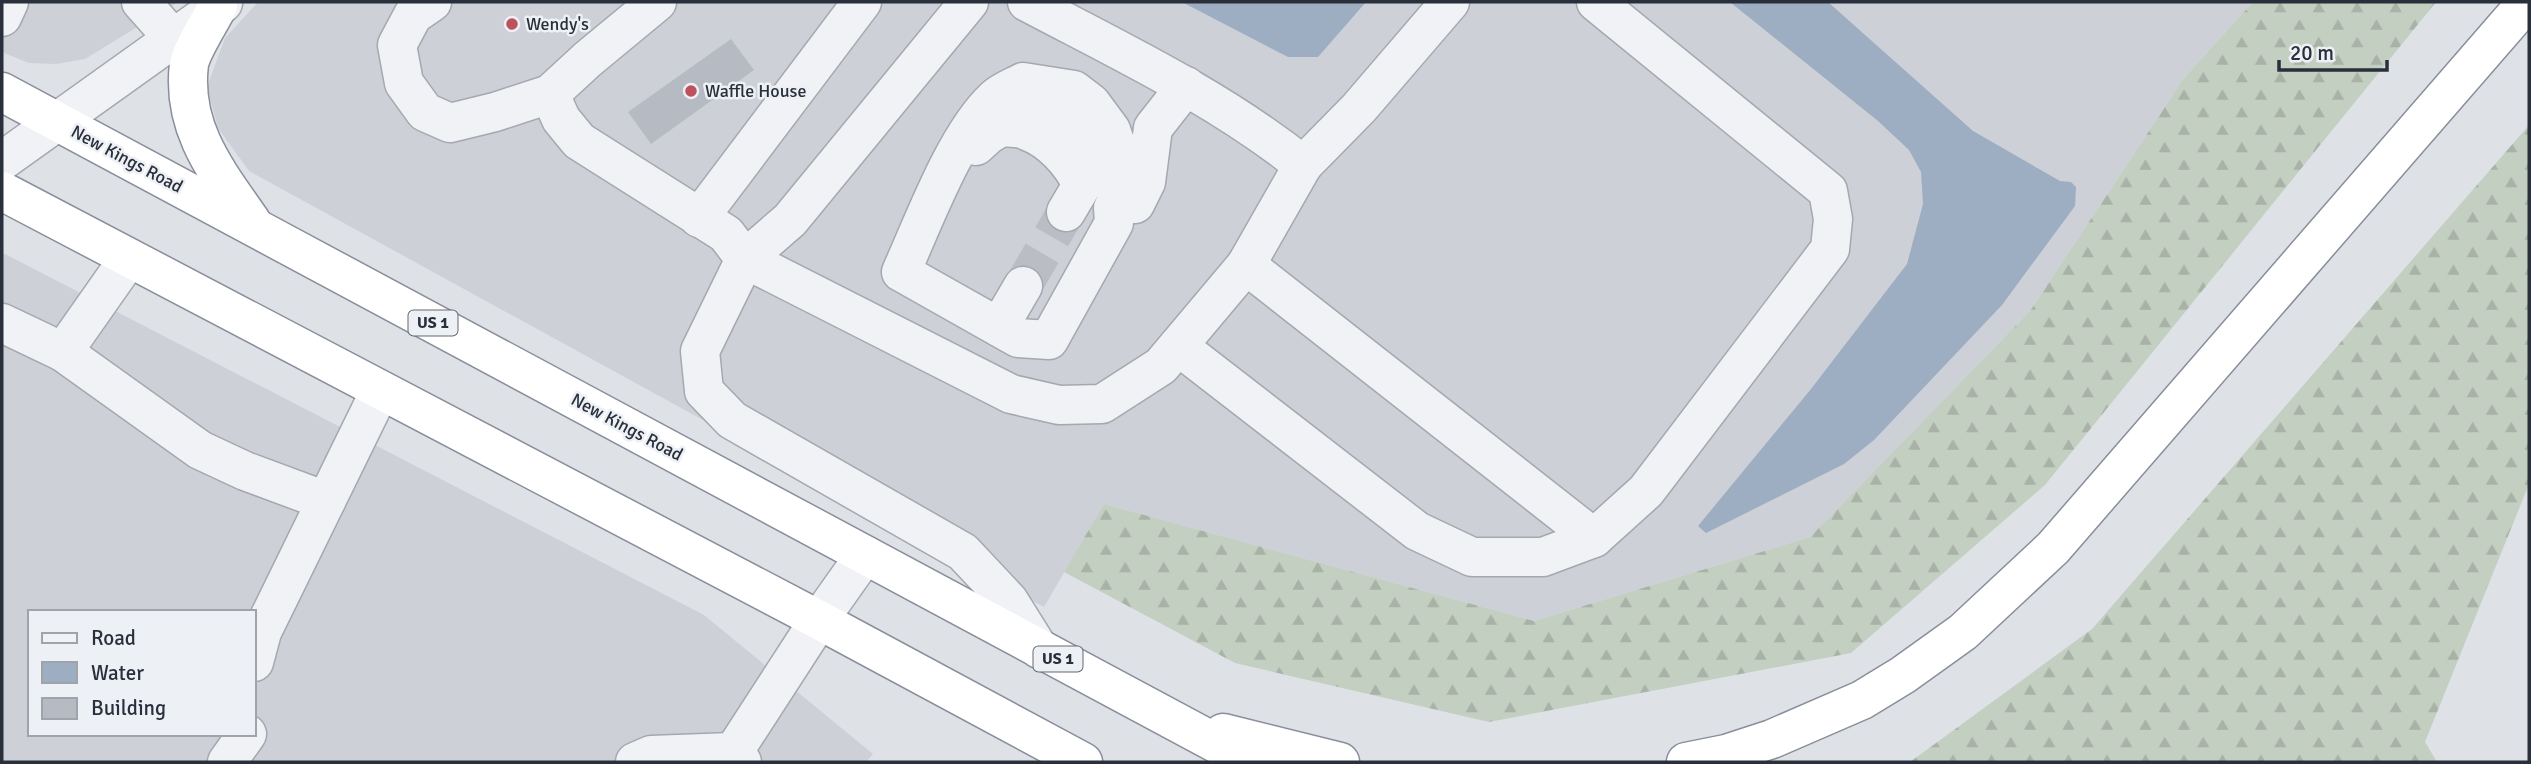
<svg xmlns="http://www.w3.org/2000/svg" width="2531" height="764" font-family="Signika,sans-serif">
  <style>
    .built { fill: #cdd0d7; fill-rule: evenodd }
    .forest { fill: url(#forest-firs) }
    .water { fill: #9dadc2 }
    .building { fill: #b6bac2 }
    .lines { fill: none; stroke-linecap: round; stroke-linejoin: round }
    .minor-tunnel { stroke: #babdc4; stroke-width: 38; stroke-dasharray: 38 19; stroke-linecap: butt }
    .minor-casing { stroke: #a4a8af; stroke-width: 41 }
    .highway-casing { stroke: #888e9b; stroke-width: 41 }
    .minor { stroke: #f1f2f5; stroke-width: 38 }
    .highway { stroke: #fff; stroke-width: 38 }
    .poi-dot { fill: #bd515d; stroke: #edf0f4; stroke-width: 2.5 }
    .labels { text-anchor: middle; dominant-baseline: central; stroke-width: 5; stroke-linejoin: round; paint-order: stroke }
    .shield { fill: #edf0f4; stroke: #646972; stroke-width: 2 }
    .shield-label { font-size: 16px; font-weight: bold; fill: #292f3b }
    .poi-label { font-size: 18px; fill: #292f3b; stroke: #edf0f4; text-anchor: start }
    .street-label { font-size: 18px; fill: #292f3b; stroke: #edf0f4 }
  </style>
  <defs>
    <pattern id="forest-firs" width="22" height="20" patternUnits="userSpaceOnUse" patternTransform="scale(1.75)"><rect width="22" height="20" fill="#c3cfc1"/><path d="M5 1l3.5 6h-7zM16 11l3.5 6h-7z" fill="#a8b2a7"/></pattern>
  </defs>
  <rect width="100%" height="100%" fill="#dee1e6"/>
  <g class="built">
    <polygon points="2,2 178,2 85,59 56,64 29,63 2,52"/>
    <polygon points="258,2 2253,2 2184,78 2030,311 1810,537 1534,621 1104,504 1044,607 249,171 218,128 207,87 225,38"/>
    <path d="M 2,254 L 5,254 L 704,615 L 873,754 L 866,762 L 2,762 ZM 30,612 L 254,612 L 254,734 L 30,734 Z"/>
  </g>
  <g class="forest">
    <polygon points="2253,2 2436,2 2045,485 1851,653 1489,722 1235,663 1064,572 1104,504 1534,621 1810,537 2030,311 2184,78"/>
    <polygon points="2529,125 2529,484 2425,742 2437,762 1910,762 2092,629"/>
  </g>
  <g class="water">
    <polygon points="1182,2 1366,2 1318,57 1288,57"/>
    <polygon points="1730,2 1828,2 1973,131 2060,181 2071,182 2076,187 2075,206 2002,305 1874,440 1844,464 1706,533 1698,526 1811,389 1907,264 1923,204 1921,172 1909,150 1878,121"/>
  </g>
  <polygon class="building" points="731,39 754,70 651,144 628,112"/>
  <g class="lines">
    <polyline class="minor-tunnel" points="1023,286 1066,212"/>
    <g class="minor-casing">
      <g id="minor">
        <polyline points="141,2 173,38"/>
        <polyline points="432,2 413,15 397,45 404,83 425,112 450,123 495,112 550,94 588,59 657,2"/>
        <path d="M 969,2 L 790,220 L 745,259 L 1011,394 L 1059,405 L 1102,404 L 1161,366 L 1246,265 L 1303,165 C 1219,98 1122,52 1027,2"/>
        <polyline points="2,17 9,2"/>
        <path d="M 1023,82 L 1074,90 L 1091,103 L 1111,130 L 1125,170 L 1124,186 L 1113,208 L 1114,223 L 1049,340 L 1018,338 L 901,272 C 924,221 955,136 994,99 C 1002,91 1014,87 1023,82 Z"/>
        <polyline points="550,94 561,119 579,141 726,234 745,259 700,351 704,391 732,420 963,552 1009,601 1039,649"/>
        <path d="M 999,127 C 1008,128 1019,127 1027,131 C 1051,140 1071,162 1082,185"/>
        <polyline points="976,146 988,135 1031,109 1060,105 1079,122 1099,156 1097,173 1082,185 1066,212"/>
        <polyline points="2,161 223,3"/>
        <polyline points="1303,165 1359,108 1450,2"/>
        <polyline points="1135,204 1146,182 1153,128 1186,86"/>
        <polyline points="699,218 862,2"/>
        <polyline points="129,258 63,352 200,450 245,471 326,501"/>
        <polyline points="1246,265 1594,538"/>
        <polyline points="2,323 63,352"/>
        <polyline points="999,327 1023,286"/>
        <polyline points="1178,346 1417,531 1472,557 1543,557 1594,538 1646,491 1830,249 1833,219 1828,191 1596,2"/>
        <polyline points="254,662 262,632 380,391"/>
        <polyline points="227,762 247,734"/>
        <polyline points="635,762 651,755 732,752 742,762"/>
        <polyline points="727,762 819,620 865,555"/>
      </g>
    </g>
    <g class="highway-casing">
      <g id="highway">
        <path d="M 218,6 C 210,22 192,49 189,64 C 181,128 217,172 251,221"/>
        <polyline points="2,92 1251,762"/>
        <polyline points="2,191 819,620 1083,762"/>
        <polyline points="1223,733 1340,762"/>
        <polyline points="1686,762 1726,754 1772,739 1862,700 1903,675 1963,632 2053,548 2527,2"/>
      </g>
    </g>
    <use href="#minor" class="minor"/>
    <use href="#highway" class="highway"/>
  </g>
  <g class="poi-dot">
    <circle cx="512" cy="24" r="7"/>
    <circle cx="691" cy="91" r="7"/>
  </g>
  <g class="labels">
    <g class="shield">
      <rect x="408.5" y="310.5" width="49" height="25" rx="5"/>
      <rect x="1033.5" y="646.5" width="49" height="25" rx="5"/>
    </g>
    <g class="shield-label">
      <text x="433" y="323">US 1</text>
      <text x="1058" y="659">US 1</text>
    </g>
    <g class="poi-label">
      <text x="526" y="24">Wendy's</text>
      <text x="705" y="91">Waffle House</text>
    </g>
    <g class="street-label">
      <text transform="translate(127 159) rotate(28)">New Kings Road</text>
      <text transform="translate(627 427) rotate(28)">New Kings Road</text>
    </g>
  </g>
  <rect width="2531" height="764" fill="none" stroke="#292f3b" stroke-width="7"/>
  <rect x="28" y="610" width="228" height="126" fill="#edf0f4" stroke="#9fa3aa" stroke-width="2"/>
  <rect x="42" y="633" width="35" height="10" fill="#f1f2f5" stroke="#9fa3aa" stroke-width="2"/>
  <text x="91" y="645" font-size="21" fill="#292f3b">Road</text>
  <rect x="42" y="662" width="35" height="21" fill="#9dadc2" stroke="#9fa3aa" stroke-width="2"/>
  <text x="91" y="680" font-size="21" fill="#292f3b">Water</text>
  <rect x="42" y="698" width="35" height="21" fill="#b6bac2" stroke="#9fa3aa" stroke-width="2"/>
  <text x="91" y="715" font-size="21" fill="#292f3b">Building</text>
  <path d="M2279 60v10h108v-10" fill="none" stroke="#292f3b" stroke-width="3.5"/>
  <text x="2290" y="60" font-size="21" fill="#292f3b" stroke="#edf0f4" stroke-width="5" paint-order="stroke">20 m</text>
</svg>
